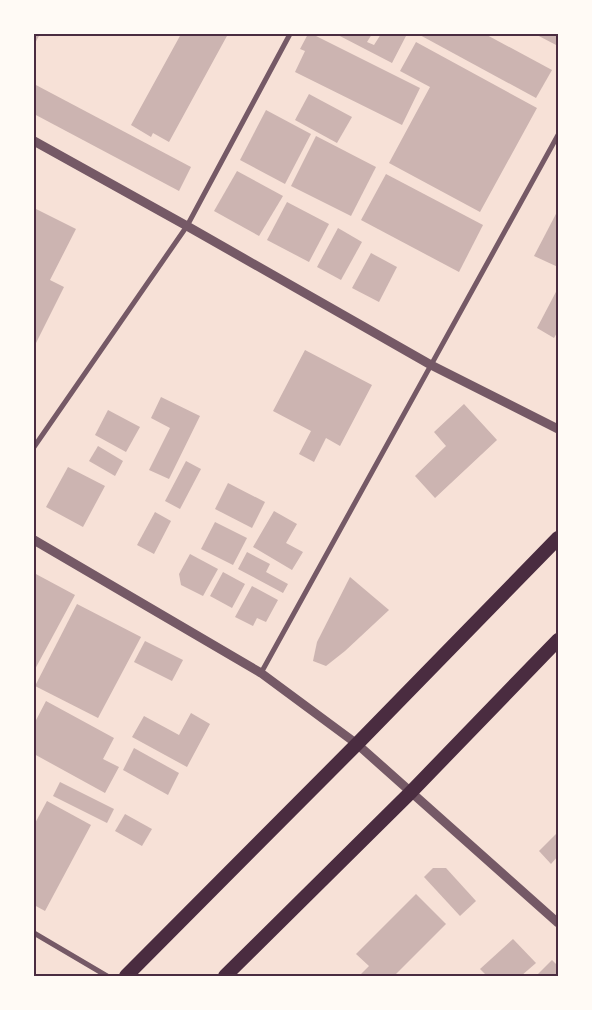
<svg xmlns="http://www.w3.org/2000/svg" width="592" height="1010" font-family="'Libre Baskerville',serif">
  <style>
    .building { fill: #ccb4b1 }
    .lines { fill: none; stroke-linecap: round; stroke-linejoin: round }
    .minor { stroke: #755966; stroke-width: 5 }
    .tertiary { stroke: #755966; stroke-width: 9 }
    .trunk { stroke: #4a2c40; stroke-width: 14 }
    .neatline { fill: none; stroke: #4a2c40; stroke-width: 2 }
  </style>
  <rect width="100%" height="100%" fill="#f7e1d7"/>
  <g class="building">
    <polygon points="34,34 40,34 34,45"/>
    <polygon points="181,34 228,34 169,142 153,133 151,137 131,125"/>
    <polygon points="308,34 312,34 420,88 402,125 295,72 305,51 300,49"/>
    <polygon points="336,34 372,34 367,42 374,45 381,34 407,34 392,63"/>
    <polygon points="418,34 485,34 552,70 536,98"/>
    <polygon points="535,34 558,34 558,46"/>
    <polygon points="416,42 537,108 480,212 389,163 430,87 400,71"/>
    <polygon points="34,84 191,167 179,191 34,114"/>
    <polygon points="309,94 352,117 337,143 295,120"/>
    <polygon points="266,110 311,134 285,184 240,160"/>
    <polygon points="316,136 376,167 351,216 291,186"/>
    <polygon points="237,171 283,196 259,236 214,211"/>
    <polygon points="386,174 483,225 459,272 361,220"/>
    <polygon points="287,202 329,224 309,262 267,240"/>
    <polygon points="34,208 76,229 50,280 64,287 34,347"/>
    <polygon points="558,210 558,267 534,256"/>
    <polygon points="338,228 362,242 341,280 317,267"/>
    <polygon points="371,253 397,267 379,302 352,288"/>
    <polygon points="558,288 558,331 554,338 537,328"/>
    <polygon points="305,350 372,385 340,446 326,438 314,462 299,454 311,431 273,411"/>
    <polygon points="161,397 200,416 169,479 149,470 170,428 151,418"/>
    <polygon points="464,404 497,440 435,498 415,476 446,446 434,432"/>
    <polygon points="108,410 140,427 126,452 95,435"/>
    <polygon points="98,446 123,461 115,476 89,461"/>
    <polygon points="186,461 201,469 180,509 165,501"/>
    <polygon points="68,467 105,486 83,527 46,507"/>
    <polygon points="228,483 265,502 252,528 215,509"/>
    <polygon points="274,511 297,524 286,543 303,552 292,570 253,547"/>
    <polygon points="155,512 171,521 154,554 137,545"/>
    <polygon points="215,522 247,538 233,565 201,549"/>
    <polygon points="247,552 270,564 266,572 288,584 283,593 238,569"/>
    <polygon points="190,554 218,569 203,596 181,585 179,574"/>
    <polygon points="223,572 245,584 232,608 210,596"/>
    <polygon points="34,573 75,595 34,671"/>
    <polygon points="350,577 389,610 345,651 326,666 313,661 317,642"/>
    <polygon points="252,586 278,600 266,622 257,618 253,626 235,617"/>
    <polygon points="77,604 141,637 98,718 35,686"/>
    <polygon points="145,641 183,660 172,681 134,662"/>
    <polygon points="46,701 114,738 103,759 119,767 105,793 34,754 34,724"/>
    <polygon points="191,713 210,724 187,767 132,737 144,716 179,735"/>
    <polygon points="134,748 179,773 168,795 123,770"/>
    <polygon points="60,782 114,809 107,823 53,796"/>
    <polygon points="47,801 91,825 45,911 34,905 34,825"/>
    <polygon points="125,814 152,829 142,846 115,831"/>
    <polygon points="558,832 558,856 551,864 539,851"/>
    <polygon points="433,868 446,868 476,901 460,916 424,877"/>
    <polygon points="416,894 446,924 394,976 359,976 369,966 356,954"/>
    <polygon points="513,939 536,963 521,976 487,976 480,969"/>
    <polygon points="552,960 558,966 558,976 536,976"/>
  </g>
  <g class="lines">
    <g class="minor">
      <polyline points="34,447 187,226 290,34"/>
      <polyline points="261,673 558,135"/>
      <polyline points="34,933 107,976"/>
    </g>
    <g class="tertiary">
      <polyline points="34,141 187,226 431,365 558,429"/>
      <polyline points="34,540 261,673 357,744 558,923"/>
    </g>
    <g class="trunk">
      <polyline points="126,976 357,744 558,538"/>
      <polyline points="225,976 410,793 558,640"/>
    </g>
  </g>
  <rect width="592" height="1010" fill="none" stroke="#fffaf5" stroke-width="70"/>
  <rect x="35" y="35" width="522" height="940" class="neatline"/>
</svg>
